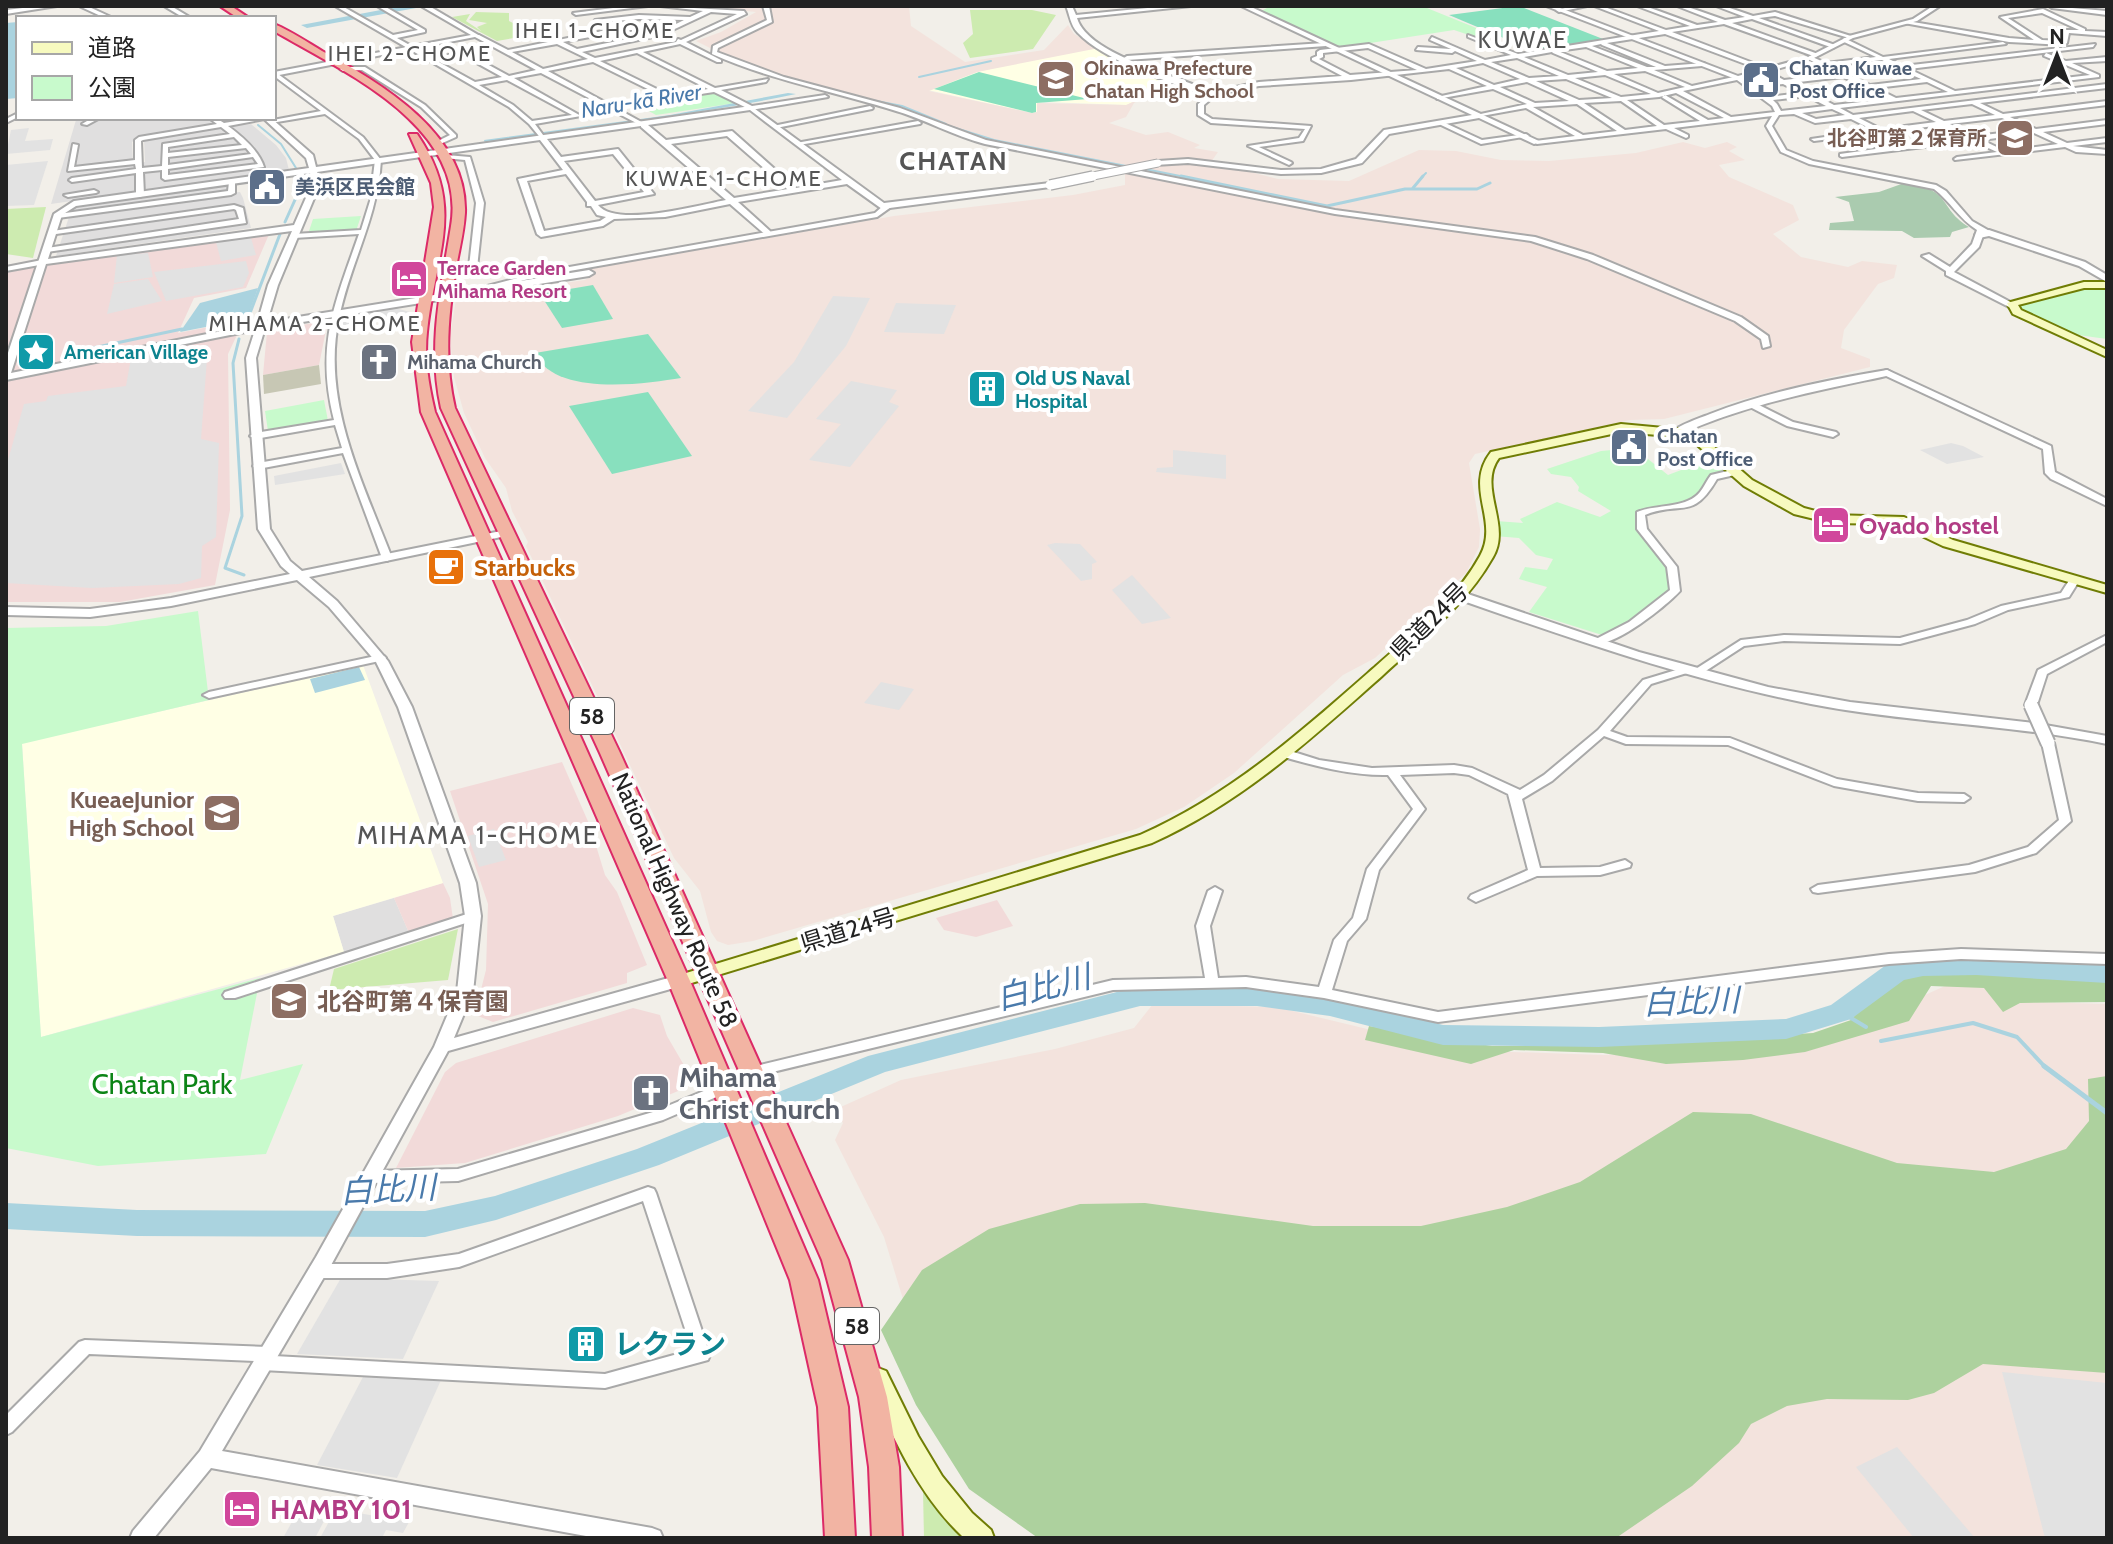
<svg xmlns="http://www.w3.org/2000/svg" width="2113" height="1544" font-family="Cabin,'Noto Sans JP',sans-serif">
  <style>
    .residential { fill: #e0dfdf }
    .commercial { fill: #f2dad9 }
    .education { fill: #ffffe5 }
    .military { fill: #f3e3dd }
    .construction { fill: #c7c7b4 }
    .grass { fill: #cdebb0 }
    .forest { fill: #add19e }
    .cemetery { fill: #aacbaf }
    .park { fill: #c8facc }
    .pitch { fill: #88e0be }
    .parking { fill: #e2e2e2 }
    .water { fill: #aad3df }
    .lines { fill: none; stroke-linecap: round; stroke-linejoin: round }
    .stream-far3 { stroke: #aad3df; stroke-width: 2 }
    .stream-far2 { stroke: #aad3df; stroke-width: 3 }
    .stream-far1 { stroke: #aad3df; stroke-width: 4 }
    .stream { stroke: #aad3df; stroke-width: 5 }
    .river { fill: #aad3df; fill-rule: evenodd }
    .minor-casing { stroke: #a9a9a9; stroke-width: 4 }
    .tertiary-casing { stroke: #a9a9a9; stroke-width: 4 }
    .secondary-casing { stroke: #707d05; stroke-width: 4 }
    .trunk-casing { stroke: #dc2a67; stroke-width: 4 }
    .minor { fill: #fff; fill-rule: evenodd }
    .tertiary { fill: #fff; fill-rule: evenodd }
    .secondary { fill: #f7fabf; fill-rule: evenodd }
    .trunk { fill: #f2b4a3; fill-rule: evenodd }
    .minor-bridge-casing { stroke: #a9a9a9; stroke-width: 17; stroke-linecap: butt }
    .tertiary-bridge-far1-casing { stroke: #a9a9a9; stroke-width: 9; stroke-linecap: butt }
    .tertiary-bridge-casing { stroke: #a9a9a9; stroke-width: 12; stroke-linecap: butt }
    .minor-bridge { stroke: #fff; stroke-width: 13 }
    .tertiary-bridge-far1 { stroke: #fff; stroke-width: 7 }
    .tertiary-bridge { stroke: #fff; stroke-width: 9 }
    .labels { text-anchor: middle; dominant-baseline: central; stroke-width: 8; stroke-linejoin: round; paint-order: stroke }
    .far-education-label { font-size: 20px; font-weight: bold; fill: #785e54; stroke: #fff; text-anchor: start }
    .far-service-label { font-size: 20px; font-weight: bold; fill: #4e5e75; stroke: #fff; text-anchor: start }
    .far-hotel-label { font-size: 20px; font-weight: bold; fill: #b23c85; stroke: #fff; text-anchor: start }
    .far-culture-label { font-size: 20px; font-weight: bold; fill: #0d838f; stroke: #fff; text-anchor: start }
    .far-worship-label { font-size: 20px; font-weight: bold; fill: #5b616d; stroke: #fff; text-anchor: start }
    .far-neighbourhood-label { font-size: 22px; letter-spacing: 2px; fill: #555; stroke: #fff }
    .far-water-label { font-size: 22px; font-style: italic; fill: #4a7aab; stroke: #fff }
    .shield { fill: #fff; stroke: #646464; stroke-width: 2 }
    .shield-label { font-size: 22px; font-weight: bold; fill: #222 }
    .far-quarter-label { font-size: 24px; letter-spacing: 2px; fill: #555; stroke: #fff }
    .hotel-label { font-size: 24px; font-weight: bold; fill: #b23c85; stroke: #fff; text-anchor: start }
    .food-label { font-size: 24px; font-weight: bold; fill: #c56008; stroke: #fff; text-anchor: start }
    .street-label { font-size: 24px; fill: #222; stroke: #fff }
    .education-label { font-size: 24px; font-weight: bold; fill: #785e54; stroke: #fff; text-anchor: end }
    .far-district-label { font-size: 26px; font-weight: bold; letter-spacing: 2px; fill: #555; stroke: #fff }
    .neighbourhood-label { font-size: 26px; letter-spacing: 2px; fill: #555; stroke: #fff }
    .near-worship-label { font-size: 28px; font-weight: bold; fill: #5b616d; stroke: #fff; text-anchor: start }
    .near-park-label { font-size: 28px; fill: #0c8416; stroke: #fff }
    .near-culture-label { font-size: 28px; font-weight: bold; fill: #0d838f; stroke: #fff; text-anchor: start }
    .near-hotel-label { font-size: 28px; font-weight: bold; fill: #b23c85; stroke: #fff; text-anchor: start }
    .near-water-label { font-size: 32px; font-style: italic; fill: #4a7aab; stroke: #fff }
  </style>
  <rect width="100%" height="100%" fill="#f2efe9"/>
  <g class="residential">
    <polygon points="92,118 242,118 245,120 138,137 132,142 133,165 145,162 144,139 169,132 251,124 276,145 286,158 289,170 51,204 76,120"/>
    <polygon points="229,185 230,193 240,192 243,198 251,228 56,256 72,208"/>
    <polygon points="394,898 409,933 344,952 333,916"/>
  </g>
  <g class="commercial">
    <polygon points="270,232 246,288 194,298 178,333 244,320 228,354 230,510 215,585 120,602 6,602 6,267"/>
    <polygon points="328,320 319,365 263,375 267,332"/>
    <polygon points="562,762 590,826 605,875 617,892 647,965 627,973 627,983 493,1022 478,1016 476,1009 486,970 488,904 450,791"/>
    <polygon points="443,883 450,898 453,919 409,933 394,898"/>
    <polygon points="997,900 1013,926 976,937 944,930 936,918"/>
    <polygon points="633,1008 660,1015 667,1036 695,1084 618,1116 465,1163 396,1168 445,1072 456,1063"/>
  </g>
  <g class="education">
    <polygon points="1088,47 1099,48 1165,82 1140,90 1148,94 1127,105 1045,102 1037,103 1037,112 1032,113 928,90 977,72"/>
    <polygon points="363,665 443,883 333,916 344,952 41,1037 22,743"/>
  </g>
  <g class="military">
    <polygon points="695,6 909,6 911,26 965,62 1044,50 1068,25 1074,34 1099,48 977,72 929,91 1032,113 1037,112 1037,103 1126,105 1144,97 1134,103 1126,117 1109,123 1146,135 1168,132 1200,145 1194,148 1218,152 1211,162 1278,179 1349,181 1419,150 1456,151 1501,160 1549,161 1636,153 1683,142 1705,148 1727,142 1737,147 1729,151 1745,160 1719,165 1729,177 1793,205 1799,220 1773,234 1801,257 1848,267 1862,261 1897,265 1894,278 1878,284 1844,330 1841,348 1870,359 1870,367 1664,419 1630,420 1475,454 1469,463 1480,529 1479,547 1466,573 1375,658 1343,675 1234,773 1184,807 1136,829 753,941 728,945 717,941 711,932 700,891 674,858 526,546 528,542 512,511 506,488 485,458 464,413 454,377 450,337 456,299 585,280 591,276 587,269 894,216 1073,195 1125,185 1125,171 969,137 899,108 779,77 742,64 696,41 721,32 756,12"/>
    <polygon points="1965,977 2030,1002 2107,1004 2107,1538 1095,1538 906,1309 884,1237 835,1140 843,1123 834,1110 901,1080 1055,1049 1134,1028 1153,1004 1276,1007 1454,1050 1604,1055 1784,1046 1836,1035"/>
  </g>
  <polygon class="construction" points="319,365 321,384 264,394 263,375"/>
  <g class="grass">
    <polygon points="970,10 1032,10 1056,15 1033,49 970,58 963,43 973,34"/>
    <polygon points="476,12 509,13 509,21 525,29 525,36 497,41 452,17 470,14 466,21 481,31 477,27 487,23 469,20"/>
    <polygon points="46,207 33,258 6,254 6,209"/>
    <polygon points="458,929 448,980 329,990 334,969"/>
    <polygon points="923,1491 969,1538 924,1538"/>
  </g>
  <g class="forest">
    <polygon points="1996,961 2107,966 2107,1002 2020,1003 2003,1012 1984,988 1931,986 1909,1021 1805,1052 1743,1060 1666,1064 1603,1053 1514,1050 1471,1064 1365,1040 1369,1026 1492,1046 1611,1046 1813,1033 1851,1020 1895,968 1930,962"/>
    <polygon points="2107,1076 2107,1373 1983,1364 1934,1393 1908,1400 1827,1399 1787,1406 1751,1424 1739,1443 1692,1486 1616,1538 1038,1538 969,1489 916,1405 881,1330 922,1270 989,1229 1080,1204 1145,1203 1313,1226 1421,1226 1507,1207 1580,1182 1693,1112 1751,1114 1897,1163 1994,1172 2066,1149 2089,1121 2088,1079"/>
  </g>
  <path class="cemetery" d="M 1907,182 C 1954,192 1938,208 1969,227 L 1952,232 L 1950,237 L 1914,238 L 1902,231 L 1829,230 L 1830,223 L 1854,221 L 1849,202 L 1835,197 L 1879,192 Z"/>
  <g class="park">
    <polygon points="1271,6 1422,6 1496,36 1481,39 1454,30 1338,48 1261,11"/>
    <polygon points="715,92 736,103 656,115 636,104"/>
    <polygon points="361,216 356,231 308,234 313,219"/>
    <polygon points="2084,285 2107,285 2107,339 2078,335 2067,338 2017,312 2012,303"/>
    <polygon points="324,400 328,421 268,431 265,411"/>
    <path d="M 1623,449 L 1628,453 L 1638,451 L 1668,475 L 1689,467 L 1723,461 L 1736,472 C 1703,478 1712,491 1691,503 C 1671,514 1658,500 1639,521 L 1667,560 L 1670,590 L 1628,622 L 1602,635 L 1529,612 L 1547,587 L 1519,579 L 1525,567 L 1547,570 L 1553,559 L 1536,555 L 1519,538 L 1494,536 L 1496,521 L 1523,523 L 1520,519 L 1557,502 L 1600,517 L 1611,511 L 1578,491 L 1579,487 L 1571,477 L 1551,474 L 1547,469 L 1601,451 Z"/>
    <polygon points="198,611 209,700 22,744 41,1037 260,978 240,1080 303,1064 266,1154 98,1166 6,1148 6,628 106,626"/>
  </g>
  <g class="pitch">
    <polygon points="1518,6 1519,6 1603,39 1532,50 1449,15"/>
    <polygon points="979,72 1088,99 1036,103 1036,112 1032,113 934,89"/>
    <polygon points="593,285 613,319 562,328 540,294"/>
    <path d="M 648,334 L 681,378 C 644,384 554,397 535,353 Z"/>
    <polygon points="648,392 692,456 612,474 569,406"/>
  </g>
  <g class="parking">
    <polygon points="29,128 25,141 53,139 50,150 6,154 11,130"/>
    <polygon points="48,161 34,205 6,206 6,165"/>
    <polygon points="251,238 256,255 221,261 216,242"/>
    <polygon points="148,253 153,277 114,283 117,255"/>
    <polygon points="246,261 249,273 243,287 166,301 154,272"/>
    <polygon points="148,279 162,301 107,314 114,284"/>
    <polygon points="833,296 870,298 846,346 787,418 748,411 794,362"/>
    <polygon points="896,303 956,305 944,334 884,332"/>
    <polygon points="395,308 410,312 408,324 385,328 386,318 366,320 365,327 337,329 341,317"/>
    <polygon points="208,345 201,439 219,443 216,537 202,546 201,578 179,584 92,588 6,583 6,467 24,404 46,401 48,396 126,386 131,358"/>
    <polygon points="851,381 897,390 889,402 899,406 850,467 809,460 841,424 816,419"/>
    <polygon points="1951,443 1963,446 1984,457 1947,464 1920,450"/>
    <polygon points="1173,450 1226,455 1226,479 1156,472 1157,468 1173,467"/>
    <polygon points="341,463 345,474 275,485 274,476"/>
    <polygon points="1055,543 1080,544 1097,562 1092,564 1092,579 1081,581 1047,545"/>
    <polygon points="1132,575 1171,618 1142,624 1112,590"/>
    <polygon points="881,682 914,689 899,710 864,703"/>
    <polygon points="494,829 506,860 479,867 468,836"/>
    <polygon points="341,1278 439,1281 403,1359 297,1354"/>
    <polygon points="2002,1372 2107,1383 2107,1538 2045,1538"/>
    <polygon points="364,1375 441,1380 397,1478 317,1465"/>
    <polygon points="1897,1447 1975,1538 1914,1538 1856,1467"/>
    <polygon points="302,1504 331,1508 315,1538 283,1538"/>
    <polygon points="336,1509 409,1522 403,1533 386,1530 382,1538 320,1538"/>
  </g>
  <g class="water">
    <polygon points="18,22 18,98 6,99 6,23"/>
    <path d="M 788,93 L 796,94 C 693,116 589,126 485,143 L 484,140 L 670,115 Z"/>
    <polygon points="258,288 247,319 180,332 200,303"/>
    <polygon points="359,667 365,680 315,693 310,679"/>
  </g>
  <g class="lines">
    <g class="stream-far3">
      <polyline points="520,6 534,6"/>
      <polyline points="476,7 486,6"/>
      <polyline points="919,77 991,61"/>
      <polyline points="861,98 902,106 946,124"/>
      <polyline points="258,125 281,144 296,168"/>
      <polyline points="949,126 994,140 1131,167"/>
      <polyline points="1140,168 1190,178"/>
      <polyline points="1421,178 1426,173"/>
    </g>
    <g class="stream-far2">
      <polyline points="1181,176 1327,206 1405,189 1477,189 1490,183"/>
      <polyline points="1413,188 1423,176"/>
      <polyline points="285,222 299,191 300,179"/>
      <polyline points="247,321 280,234"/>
      <polyline points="239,339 233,363 242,516 225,568 244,575"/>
      <polyline points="74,352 182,329"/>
    </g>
    <g class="stream-far1">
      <polyline points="1841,1012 1866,1027"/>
      <polyline points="1881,1041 1973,1023 2017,1037 2046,1068"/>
    </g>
    <polyline class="stream" points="2044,1066 2107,1113"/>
    <g class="river">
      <polygon points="402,6 427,6 307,28 301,25"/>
      <polygon points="1976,957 2107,965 2107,983 1976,975 1923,976 1904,980 1851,1019 1786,1039 1599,1047 1443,1045 1330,1016 1257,1006 1140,1006 885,1072 659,1165 496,1220 425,1237 137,1236 6,1229 6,1203 137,1210 425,1211 495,1196 637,1149 868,1056 1140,986 1257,986 1330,996 1443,1025 1599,1027 1786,1019 1831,1005 1886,965 1923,958"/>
    </g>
    <g class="minor-casing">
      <g id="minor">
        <polygon points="164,6 171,6 191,18 184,18"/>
        <path d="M 335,6 L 342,6 L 393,35 L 418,30 L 377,6 L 384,6 L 425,30 L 425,32 L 397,38 L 433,58 L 465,52 L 509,76 L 536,70 L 475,37 L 475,35 L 479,35 L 508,50 L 628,26 L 672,26 L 684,20 L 639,19 L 593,23 L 595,20 L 639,15 L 690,17 L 703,11 L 660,6 L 744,11 L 746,14 L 686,42 L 721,60 L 721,62 L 717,62 L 680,44 L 643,52 L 715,88 L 768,79 L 766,82 L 721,90 L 752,106 L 825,95 L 828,97 L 751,110 L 714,92 L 668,99 L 593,62 L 548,71 L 647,125 L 642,126 L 541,73 L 514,78 L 581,116 L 535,124 L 546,139 L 543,141 L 529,124 L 509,107 ZM 711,12 L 737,14 L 681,40 L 678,39 L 676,42 L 595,58 L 582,52 L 662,35 ZM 628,30 L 664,30 L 658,33 L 577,49 L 563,42 ZM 557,44 L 588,59 L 543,69 L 512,52 ZM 637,53 L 708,89 L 671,96 L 600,61 ZM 464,56 L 502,77 L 475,82 L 437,61 ZM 507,80 L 572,115 L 532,121 L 513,105 L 479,85 Z"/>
        <polygon points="629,6 648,6 576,15 573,13"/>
        <path d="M 763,6 L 769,6 L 772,22 L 718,48 L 717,52 L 784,77 L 900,108 L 986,140 L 1335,210 L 1535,237 L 1593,255 L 1741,317 L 1768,336 L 1770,346 L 1763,348 L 1761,339 L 1735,321 L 1587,259 L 1531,241 L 1335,214 L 985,144 C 953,136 925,119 893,110 C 832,91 770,80 712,54 L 713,46 L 767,20 Z"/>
        <polygon points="1574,6 1587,6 1559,12 1556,10"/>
        <path d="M 1594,6 L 1602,6 L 1666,30 L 1690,26 L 1637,6 L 1645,6 L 1697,25 L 1718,22 L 1677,6 L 1685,6 L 1725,20 L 1745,17 L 1716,6 L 1724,6 L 1753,16 L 1775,12 L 1854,37 L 1849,38 L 1775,16 L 1759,18 L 1835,45 L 1833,48 L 1752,19 L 1732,23 L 1818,54 L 1816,57 L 1724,24 L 1672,32 L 1769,69 L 1769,72 L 1784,80 L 1837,74 L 1808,59 L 1810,56 L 1826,63 L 1876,57 L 1842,41 L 1844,38 L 1883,57 L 2003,42 L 2006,44 L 1889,59 L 1903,66 L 2095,44 L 2093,47 L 1909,69 L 1955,91 L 2090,75 L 2044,56 L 2046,53 L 2066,61 L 2107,57 L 2107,61 L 2072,63 L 2099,75 L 2099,77 L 1840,108 L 1853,115 L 2107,84 L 2107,88 L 1980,103 L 2003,114 L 2107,101 L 2107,105 L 2010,117 L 2036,129 L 2107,120 L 2107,124 L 2043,132 L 2067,143 L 2107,138 L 2107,142 L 2073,146 L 2107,150 L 2107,154 L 2076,152 L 2065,147 L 1955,160 L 1954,159 L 1957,157 L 1997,152 L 1973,141 L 1842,157 L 1840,156 L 1840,154 L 1904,145 L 1879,133 L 1814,141 L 1811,139 L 1873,130 L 1851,119 L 1815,123 L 1794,114 L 1779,115 L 1772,126 L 1786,150 L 1813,161 L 1936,185 L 1946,191 L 1972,221 L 1993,233 L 1989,235 L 1984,233 L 1979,247 L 1954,272 L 2016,305 L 2016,309 L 2013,309 L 1946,275 L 1946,271 L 1922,256 L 1929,254 L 1950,267 L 1972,244 L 1977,230 C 1959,219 1950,201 1934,189 L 1809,164 L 1781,152 L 1766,126 L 1772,116 L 1674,128 L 1688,135 L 1688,137 L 1686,138 L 1666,129 L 1537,144 L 1534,142 L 1535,141 L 1575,136 L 1526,108 L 1476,117 L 1476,115 L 1527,104 L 1493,89 L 1437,99 L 1437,97 L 1487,86 L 1449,69 L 1351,80 L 1259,86 L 1217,94 L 1204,105 L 1204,114 L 1212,119 L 1311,126 L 1303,141 L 1259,147 L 1291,162 L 1292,163 L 1289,165 L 1248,146 L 1299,138 L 1305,129 L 1211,123 L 1198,115 L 1198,104 L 1213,92 L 1259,82 L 1342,76 L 1312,60 L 1312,58 L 1317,56 L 1317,52 L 1320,50 L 1369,44 L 1426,69 L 1477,61 L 1455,51 L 1452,53 L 1416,50 L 1418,47 L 1451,49 L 1430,40 L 1432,37 L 1485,60 L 1511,55 L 1468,37 L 1468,35 L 1518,54 L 1659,31 ZM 1665,34 L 1764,71 L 1764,74 L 1777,81 L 1750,84 L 1738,76 L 1692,86 L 1654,70 L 1702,66 L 1704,63 L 1665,66 L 1607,43 ZM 1601,44 L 1602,45 L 1656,67 L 1647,67 L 1592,46 ZM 1586,47 L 1638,68 L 1607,71 L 1558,51 ZM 1368,48 L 1417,70 L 1350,75 L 1319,59 L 1323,57 L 1323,53 ZM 1552,52 L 1553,53 L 1598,72 L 1568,75 L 1524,57 ZM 1517,58 L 1559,76 L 1529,78 L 1491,62 ZM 1882,60 L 1895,67 L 1845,73 L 1832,66 ZM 1483,63 L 1520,79 L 1494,85 L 1456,68 ZM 1901,70 L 1921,79 L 1870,85 L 1851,76 ZM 1645,71 L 1685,87 L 1658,93 L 1614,74 ZM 1605,75 L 1651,94 L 1621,97 L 1575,78 ZM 1843,77 L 1862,86 L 1809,92 L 1790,83 ZM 1566,79 L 1612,98 L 1579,100 L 1536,81 ZM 1737,80 L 1772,106 L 1775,112 L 1731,117 L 1683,91 ZM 1527,82 L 1569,101 L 1535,103 L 1500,87 ZM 1927,82 L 1948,92 L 1896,98 L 1876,88 ZM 1783,84 L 1801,93 L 1768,97 L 1755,87 ZM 1868,89 L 1888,99 L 1834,105 L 1815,95 ZM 1676,93 L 1724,118 L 1708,120 L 1665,95 L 1662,97 L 1663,98 L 1700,121 L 1664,125 L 1627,100 L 1659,97 ZM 1807,96 L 1826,106 L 1781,111 L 1777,104 L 1773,100 ZM 1621,101 L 1657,126 L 1625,130 L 1584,103 ZM 1577,104 L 1617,131 L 1583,135 L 1533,107 ZM 1972,104 L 1995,115 L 1944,121 L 1921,110 ZM 1832,109 L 1845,115 L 1816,119 L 1802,113 ZM 1913,111 L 1936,122 L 1881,129 L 1859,118 ZM 2002,118 L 2028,130 L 1975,136 L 1950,124 ZM 1942,125 L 1967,137 L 1912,144 L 1887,132 ZM 2034,133 L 2058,144 L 2005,151 L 1982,140 Z"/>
        <path d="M 2043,9 L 2085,29 L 2085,31 L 2107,32 L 2107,36 L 2069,33 L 2067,43 L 2064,45 L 2009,42 L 1904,23 L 1907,21 L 2009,38 L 2034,40 L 2000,17 ZM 2042,13 L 2079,30 L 2065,30 L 2062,41 L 2042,40 L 2008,18 Z"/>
        <polygon points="1324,43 1326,46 1127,60 1124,58 1127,56"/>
        <polygon points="365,67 425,105 456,135 456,137 438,145 434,145 434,143 450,135 421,107 362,70 343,71 340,69 343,67"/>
        <path d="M 274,71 L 363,137 L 381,160 C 378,218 350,263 339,318 C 321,401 363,483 392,558 L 387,561 L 382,558 L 343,453 L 258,469 L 253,466 L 258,463 L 342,448 L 335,425 L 255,439 L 250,436 L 255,433 L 334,420 C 315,345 335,303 359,234 L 294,238 L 290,236 L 294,234 L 361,230 L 370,201 L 375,160 L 359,139 L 325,114 L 271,123 L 271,121 L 273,120 L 321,111 L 274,76 Z"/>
        <polygon points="870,106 873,108 872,109 776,128 773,126"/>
        <polygon points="18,113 18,117 6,123 6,119"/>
        <polygon points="92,118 100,118 87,125 82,124"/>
        <path d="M 209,118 L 216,118 L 224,123 L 255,118 L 270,118 L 228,126 C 243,137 259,151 264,167 L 165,180 L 162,178 L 162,170 L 143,172 L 144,195 L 140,197 L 136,195 L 136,173 L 72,182 L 69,180 L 72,178 L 136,169 L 135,164 L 68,171 L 73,144 L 78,145 L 74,167 L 135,160 L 135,140 L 139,137 L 217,124 ZM 221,127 L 230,134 L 163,144 L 162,166 L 142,168 L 141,141 L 143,140 ZM 234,137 L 242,145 L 168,153 L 168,147 ZM 246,148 L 251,154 L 168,165 L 168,157 ZM 253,157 L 258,164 L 168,175 L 168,169 Z"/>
        <polygon points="918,121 921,123 920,124 799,145 796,143"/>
        <polygon points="1443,122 1482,140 1526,134 1529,136 1481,144 1441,125 1440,124"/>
        <polygon points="446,155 470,157 484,203 477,268 448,277 445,277 445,273 469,267 476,203 465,160 444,158 443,157"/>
        <polygon points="232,180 235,182 235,193 231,195 58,218 54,216 58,214 228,191 229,182"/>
        <polygon points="94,190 98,192 96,193 68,197 64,195"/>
        <polygon points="234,205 243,208 246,223 47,252 43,250 47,248 239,219 236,210 234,209 49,235 48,233 52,231"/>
        <polygon points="884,205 891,207 877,217 541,276 476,292 472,290 541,272 875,213"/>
        <polygon points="42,260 46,262 45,264 6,271 6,267"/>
        <polygon points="1887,370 2051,446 2055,472 2107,499 2107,506 2051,479 2045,473 2043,449 1884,375 1884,371"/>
        <polygon points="1751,401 1793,422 1836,432 1838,434 1833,437 1787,426 1748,406 1747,404"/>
        <path d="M 1736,469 L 1739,470 L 1739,474 L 1717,479 C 1692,522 1681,500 1645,515 L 1647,529 L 1677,567 L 1680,591 C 1665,607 1616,646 1594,644 L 1593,642 L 1594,640 L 1629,622 L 1670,590 L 1667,567 L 1637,529 L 1637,512 C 1656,504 1686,509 1700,492 C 1704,487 1707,480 1711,475 Z"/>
        <polygon points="2074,578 2079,581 2069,597 2008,610 1975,624 1900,644 1784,641 1744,646 1701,674 1697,675 1691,672 1741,640 1784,635 1900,638 1967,620 2001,606 2061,593 2070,579"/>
        <polygon points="2107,635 2107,642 2047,674 2037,705 2035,707 2027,707 2025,705 2038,670"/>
        <polygon points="380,655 384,656 386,658 384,660 209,698 203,695 209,692"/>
        <path d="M 1686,667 L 1692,670 L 1690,672 L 1651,684 L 1610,731 L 1627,737 L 1730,738 L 1837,779 L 1918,793 L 1964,794 L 1970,798 L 1964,802 L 1918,801 L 1834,786 L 1728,745 L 1626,744 L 1604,736 L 1552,781 L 1522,799 L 1540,868 L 1600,867 L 1625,860 L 1631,864 L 1630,867 L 1600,875 L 1537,876 L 1476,902 L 1469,898 L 1471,895 L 1528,870 L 1508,794 L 1469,775 L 1454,773 L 1400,775 L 1425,809 L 1379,870 L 1366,919 L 1347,941 L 1332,990 L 1438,1012 L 1889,954 L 1961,949 L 2107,954 L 2107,964 L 1961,959 L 1889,964 L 1438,1022 L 1324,998 L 1246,987 L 1113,990 L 752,1077 L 747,1076 L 745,1072 L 747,1068 L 752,1067 L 1113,980 L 1205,978 L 1196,926 L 1208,891 L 1215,887 L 1222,891 L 1210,926 L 1218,978 L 1246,977 L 1319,987 L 1334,940 L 1353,918 L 1367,869 L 1413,809 L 1388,775 C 1352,776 1315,766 1280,756 L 1278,753 L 1280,750 L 1284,749 L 1319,760 L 1372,768 L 1454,765 L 1472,768 L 1520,790 L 1544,775 L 1598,730 L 1643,680 Z"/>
        <polygon points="2048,739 2054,743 2071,821 2036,853 1975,872 1818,893 1813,892 1811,889 1818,885 1969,865 2028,847 2059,820 2042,743"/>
        <polygon points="473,912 478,913 480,916 478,919 235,998 225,998 223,995 225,992"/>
        <polygon points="723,1083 728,1084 730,1088 728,1092 663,1120 458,1181 369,1183 364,1181 361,1177 364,1173 369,1171 458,1169 653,1112"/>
        <polygon points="648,1187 654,1189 656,1193 710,1355 708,1360 605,1388 262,1370 256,1368 255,1361 89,1354 12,1432 6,1435 6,1415 79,1342 85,1340 267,1347 273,1349 275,1354 274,1356 605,1374 692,1350 643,1201 459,1267 387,1278 317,1278 311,1276 309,1271 311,1266 317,1264 387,1264 459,1254"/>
      </g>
    </g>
    <g class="tertiary-casing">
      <g id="tertiary">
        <polygon points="39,6 57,6 6,14 6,10"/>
        <polygon points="79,6 87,6 113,18 105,18"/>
        <polygon points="421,6 429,6 480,36 274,76 274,72 471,35"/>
        <path d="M 1066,6 L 1072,6 L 1076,15 L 1168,6 L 1191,6 L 1077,18 C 1088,56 1184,77 1216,94 L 1212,96 C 1176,86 1103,60 1078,33 C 1070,25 1070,15 1066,6 Z"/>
        <polygon points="1241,6 1249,6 1541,142 1534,144 1479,118 1389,134 1362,163 1321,173 1281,174 1188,163 1155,165 1155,161 1158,161 1188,159 1281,170 1321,169 1356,159 1384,130 1472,115"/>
        <polygon points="1546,6 1555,6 1738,76 1808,57 1849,36 1913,19 1933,6 1940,6 1917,21 1853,38 1812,59 1738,80"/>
        <polygon points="2049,6 2107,11 2107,15 2052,8"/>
        <path d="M 751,106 L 884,203 L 1050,183 L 1054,185 L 1050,187 L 882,209 L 847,184 L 738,202 L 770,231 L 771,233 L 767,236 L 730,204 L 665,217 L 614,219 L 603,226 L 541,237 L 537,234 L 518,179 L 563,170 L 540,140 L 317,172 L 320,184 L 278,285 L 267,322 L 589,270 L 594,273 L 589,276 L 265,328 L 256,358 L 270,529 L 290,561 L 302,571 L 506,530 L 512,533 L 506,536 L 309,577 L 337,601 L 388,661 L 412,707 L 476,883 L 481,916 L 473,992 L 454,1038 L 679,975 L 685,977 L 687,981 L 685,985 L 448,1051 L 330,1267 L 222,1451 L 652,1528 L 660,1531 L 663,1538 L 597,1538 L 211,1468 L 154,1538 L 130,1538 L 133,1531 L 200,1451 L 316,1257 L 434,1047 L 457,992 L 465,916 L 460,883 L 398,707 L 376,662 L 329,607 L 297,580 L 171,606 L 90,617 L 6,615 L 6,607 L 90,609 L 171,598 L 290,574 L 281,566 L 258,529 L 246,358 L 255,330 L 6,380 L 6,359 L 54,214 L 74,201 L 309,168 L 306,158 L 263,118 L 271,118 L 313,155 L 316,167 ZM 750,110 L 842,180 L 796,188 L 732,131 L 666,140 L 648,125 ZM 641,126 L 641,127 L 726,200 C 699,205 616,228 598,205 L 654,194 L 618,149 L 561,157 L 547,139 ZM 727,136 L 788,189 L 734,198 L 671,144 ZM 613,154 L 644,192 L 595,201 L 564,161 ZM 310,173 L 312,184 L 294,225 L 48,259 L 62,215 L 76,206 ZM 566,174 L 587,202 L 587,206 L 591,206 L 597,215 L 606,217 L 600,221 L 544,231 L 527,181 ZM 292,231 L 268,285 L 257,324 L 11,373 L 46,264 Z"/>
        <polygon points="1989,230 2085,262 2107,275 2107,282 2079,266 1989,236 1979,238 1975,235"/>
        <path d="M 1887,370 L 1892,373 L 1891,375 C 1817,391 1750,403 1680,434 L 1676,435 L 1671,432 C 1682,424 1697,419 1710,414 C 1767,392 1827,380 1887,370 Z"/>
        <path d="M 1459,591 L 1639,652 L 1768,687 L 1850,702 L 2034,723 L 2107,736 L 2107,744 C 2009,724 1909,723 1811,704 C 1689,680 1572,639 1455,598 L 1453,595 Z"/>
      </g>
    </g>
    <g class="secondary-casing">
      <g id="secondary">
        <polygon points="2084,282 2107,282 2107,288 2084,288 2018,305 2021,310 2107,350 2107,357 2013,314 2007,303"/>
        <path d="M 1621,424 L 1685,430 L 1703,437 L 1752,480 L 1804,508 L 1831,515 L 1904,517 L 1953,540 L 2107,585 L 2107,593 L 1943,546 L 1897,524 L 1831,523 L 1794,514 L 1744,486 L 1695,443 L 1683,437 L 1621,432 L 1499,458 C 1477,487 1512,525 1493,557 C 1466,605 1422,639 1382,676 C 1310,740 1241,803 1152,843 L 685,985 L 673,985 L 670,981 L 673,977 L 1140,835 C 1231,795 1302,731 1376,666 C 1413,633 1456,600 1480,556 C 1500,520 1463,488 1491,452 Z"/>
        <path d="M 878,1368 L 886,1371 L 918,1436 L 942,1476 L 972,1513 L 991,1530 L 994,1538 L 964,1538 C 917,1494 892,1435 867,1378 L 870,1371 Z"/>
      </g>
    </g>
    <g class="trunk-casing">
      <g id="trunk">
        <polygon points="220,6 231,6 249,18 238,18"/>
        <path d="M 274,24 C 291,31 307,42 322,51 C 382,84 468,134 465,213 C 464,232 459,250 456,268 C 448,316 444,360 455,408 L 620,753 L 848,1260 L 887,1397 L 899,1467 L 902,1538 L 872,1538 L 869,1467 L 859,1397 L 822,1260 L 600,753 L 441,408 C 427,345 441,289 451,226 C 468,126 344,72 274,31 Z"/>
        <path d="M 409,134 L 417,134 C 467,207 435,253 427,332 C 424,359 429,386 435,412 L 690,981 L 818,1280 L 848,1407 L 855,1538 L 825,1538 L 818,1407 L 790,1280 L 668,981 L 421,412 L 412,342 L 434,207 L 431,183 Z"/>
      </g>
    </g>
    <use href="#minor" class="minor"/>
    <use href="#tertiary" class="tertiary"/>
    <use href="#secondary" class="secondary"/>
    <use href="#trunk" class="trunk"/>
    <g class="minor-bridge-casing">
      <polyline id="minor-bridge" points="2031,705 2048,743"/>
    </g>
    <g class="tertiary-bridge-far1-casing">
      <polyline id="tertiary-bridge-far1" points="1083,178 1158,163"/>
    </g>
    <g class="tertiary-bridge-casing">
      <polyline id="tertiary-bridge" points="1050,185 1093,176"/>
    </g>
    <use href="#minor-bridge" class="minor-bridge"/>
    <use href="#tertiary-bridge-far1" class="tertiary-bridge-far1"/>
    <use href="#tertiary-bridge" class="tertiary-bridge"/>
  </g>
  <defs>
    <g id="school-square" transform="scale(2)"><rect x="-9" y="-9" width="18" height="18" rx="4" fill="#8d6e63" stroke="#fff"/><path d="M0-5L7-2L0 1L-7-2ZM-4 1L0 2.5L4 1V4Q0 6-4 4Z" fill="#fff"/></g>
    <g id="civic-square" transform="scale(2)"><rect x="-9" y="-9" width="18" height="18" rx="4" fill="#5c6f8a" stroke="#fff"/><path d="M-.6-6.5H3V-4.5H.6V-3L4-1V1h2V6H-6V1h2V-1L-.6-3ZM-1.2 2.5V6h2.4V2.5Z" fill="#fff"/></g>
    <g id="hotel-square" transform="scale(2)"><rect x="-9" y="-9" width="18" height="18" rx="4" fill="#d1479c" stroke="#fff"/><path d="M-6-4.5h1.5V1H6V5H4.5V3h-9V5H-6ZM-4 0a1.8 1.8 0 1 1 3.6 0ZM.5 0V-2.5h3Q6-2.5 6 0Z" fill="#fff"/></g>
    <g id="sight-square" transform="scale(2)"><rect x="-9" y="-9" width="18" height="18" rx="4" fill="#0f9aa8" stroke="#fff"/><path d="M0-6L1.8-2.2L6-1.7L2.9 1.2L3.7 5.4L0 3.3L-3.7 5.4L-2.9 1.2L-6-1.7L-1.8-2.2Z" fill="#fff"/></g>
    <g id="church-square" transform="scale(2)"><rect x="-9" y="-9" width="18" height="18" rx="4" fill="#6b7280" stroke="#fff"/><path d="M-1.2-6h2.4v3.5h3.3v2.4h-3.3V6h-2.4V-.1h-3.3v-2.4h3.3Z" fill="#fff"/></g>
    <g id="building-square" transform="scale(2)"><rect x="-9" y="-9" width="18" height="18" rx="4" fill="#0f9aa8" stroke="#fff"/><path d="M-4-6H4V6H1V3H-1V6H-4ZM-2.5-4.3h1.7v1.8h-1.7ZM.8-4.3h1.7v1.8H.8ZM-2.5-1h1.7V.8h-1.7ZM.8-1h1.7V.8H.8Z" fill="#fff"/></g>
    <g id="cafe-square" transform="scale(2)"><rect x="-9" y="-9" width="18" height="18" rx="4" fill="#e8710a" stroke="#fff"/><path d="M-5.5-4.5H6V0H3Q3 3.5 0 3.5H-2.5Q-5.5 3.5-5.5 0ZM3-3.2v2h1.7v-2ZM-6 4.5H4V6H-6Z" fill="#fff"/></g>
  </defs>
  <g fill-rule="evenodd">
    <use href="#school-square" x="1056" y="79"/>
    <use href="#civic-square" x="1761" y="80"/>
    <use href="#school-square" x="2015" y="138"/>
    <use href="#civic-square" x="267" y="187"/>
    <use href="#hotel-square" x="409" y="279"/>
    <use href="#sight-square" x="36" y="352"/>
    <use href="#church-square" x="379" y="362"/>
    <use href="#building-square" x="987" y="389"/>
    <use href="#civic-square" x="1629" y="447"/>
    <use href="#hotel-square" x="1831" y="525"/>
    <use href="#cafe-square" x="446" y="567"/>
    <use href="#school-square" x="222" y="813"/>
    <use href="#school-square" x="289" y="1001"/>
    <use href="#church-square" x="651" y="1093"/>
    <use href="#building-square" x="586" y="1344"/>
    <use href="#hotel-square" x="242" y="1509"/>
  </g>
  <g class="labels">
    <g class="far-education-label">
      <text x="1084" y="68">Okinawa Prefecture<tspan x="1084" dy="23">Chatan High School</tspan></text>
      <text x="1987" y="138" text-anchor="end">北谷町第２保育所</text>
    </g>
    <g class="far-service-label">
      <text x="1789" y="68">Chatan Kuwae<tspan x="1789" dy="23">Post Office</tspan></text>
      <text x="295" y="187">美浜区民会館</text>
      <text x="1657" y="436">Chatan<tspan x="1657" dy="23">Post Office</tspan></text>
    </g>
    <g class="far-hotel-label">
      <text x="437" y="268">Terrace Garden<tspan x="437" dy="23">Mihama Resort</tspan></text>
    </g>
    <g class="far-culture-label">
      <text x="64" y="352">American Village</text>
      <text x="1015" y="378">Old US Naval<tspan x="1015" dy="23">Hospital</tspan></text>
    </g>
    <g class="far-worship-label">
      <text x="407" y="362">Mihama Church</text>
    </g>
    <g class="far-neighbourhood-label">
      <text x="595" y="30">IHEI 1-CHOME</text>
      <text x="410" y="53">IHEI 2-CHOME</text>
      <text x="724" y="178">KUWAE 1-CHOME</text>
      <text x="315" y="323">MIHAMA 2-CHOME</text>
    </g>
    <g class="far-water-label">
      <text transform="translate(641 101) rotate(-9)">Naru-kā River</text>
    </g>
    <g class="shield">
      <rect x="570" y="698" width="44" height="36" rx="6"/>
      <rect x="835" y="1308" width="44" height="36" rx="6"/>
    </g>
    <g class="shield-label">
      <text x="592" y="716">58</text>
      <text x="857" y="1326">58</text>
    </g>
    <g class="far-quarter-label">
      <text x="1523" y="39">KUWAE</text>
    </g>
    <g class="hotel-label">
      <text x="1859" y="525">Oyado hostel</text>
    </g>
    <g class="food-label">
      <text x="474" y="567">Starbucks</text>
    </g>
    <g class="street-label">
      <text transform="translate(1429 621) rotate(-45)">県道24号</text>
      <text transform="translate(675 900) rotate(66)">National Highway Route 58</text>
      <text transform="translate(848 930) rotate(-17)">県道24号</text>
    </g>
    <g class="education-label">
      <text x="194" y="799">KueaeJunior<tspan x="194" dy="28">High School</tspan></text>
      <text x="317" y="1001" text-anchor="start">北谷町第４保育園</text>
    </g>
    <g class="far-district-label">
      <text x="954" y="161">CHATAN</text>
    </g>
    <g class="neighbourhood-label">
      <text x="478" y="835">MIHAMA 1-CHOME</text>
    </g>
    <g class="near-worship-label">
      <text x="679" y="1077">Mihama<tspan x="679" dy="32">Christ Church</tspan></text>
    </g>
    <g class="near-park-label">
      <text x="162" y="1084">Chatan Park</text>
    </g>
    <g class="near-culture-label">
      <text x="614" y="1344">レクラン</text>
    </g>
    <g class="near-hotel-label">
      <text x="270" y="1509">HAMBY 101</text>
    </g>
    <g class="near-water-label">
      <text transform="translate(1043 987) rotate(-14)">白比川</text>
      <text transform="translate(1691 1001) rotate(-2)">白比川</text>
      <text transform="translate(388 1189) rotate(-3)">白比川</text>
    </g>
  </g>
  <rect width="2113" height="1544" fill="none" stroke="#222222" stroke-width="16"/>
  <rect x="16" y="16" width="260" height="104" fill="#ffffff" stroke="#a7a7a7" stroke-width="2"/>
  <rect x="32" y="42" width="40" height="12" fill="#f7fabf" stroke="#a7a7a7" stroke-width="2"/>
  <text x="88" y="56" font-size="24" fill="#222222">道路</text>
  <rect x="32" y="76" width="40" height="24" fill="#c8facc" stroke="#a7a7a7" stroke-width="2"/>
  <text x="88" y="96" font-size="24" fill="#222222">公園</text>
  <g transform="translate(2057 56)" stroke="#ffffff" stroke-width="6" paint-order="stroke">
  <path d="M0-6L14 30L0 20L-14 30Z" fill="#222222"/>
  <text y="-12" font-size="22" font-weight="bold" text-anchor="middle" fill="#222222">N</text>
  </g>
</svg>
